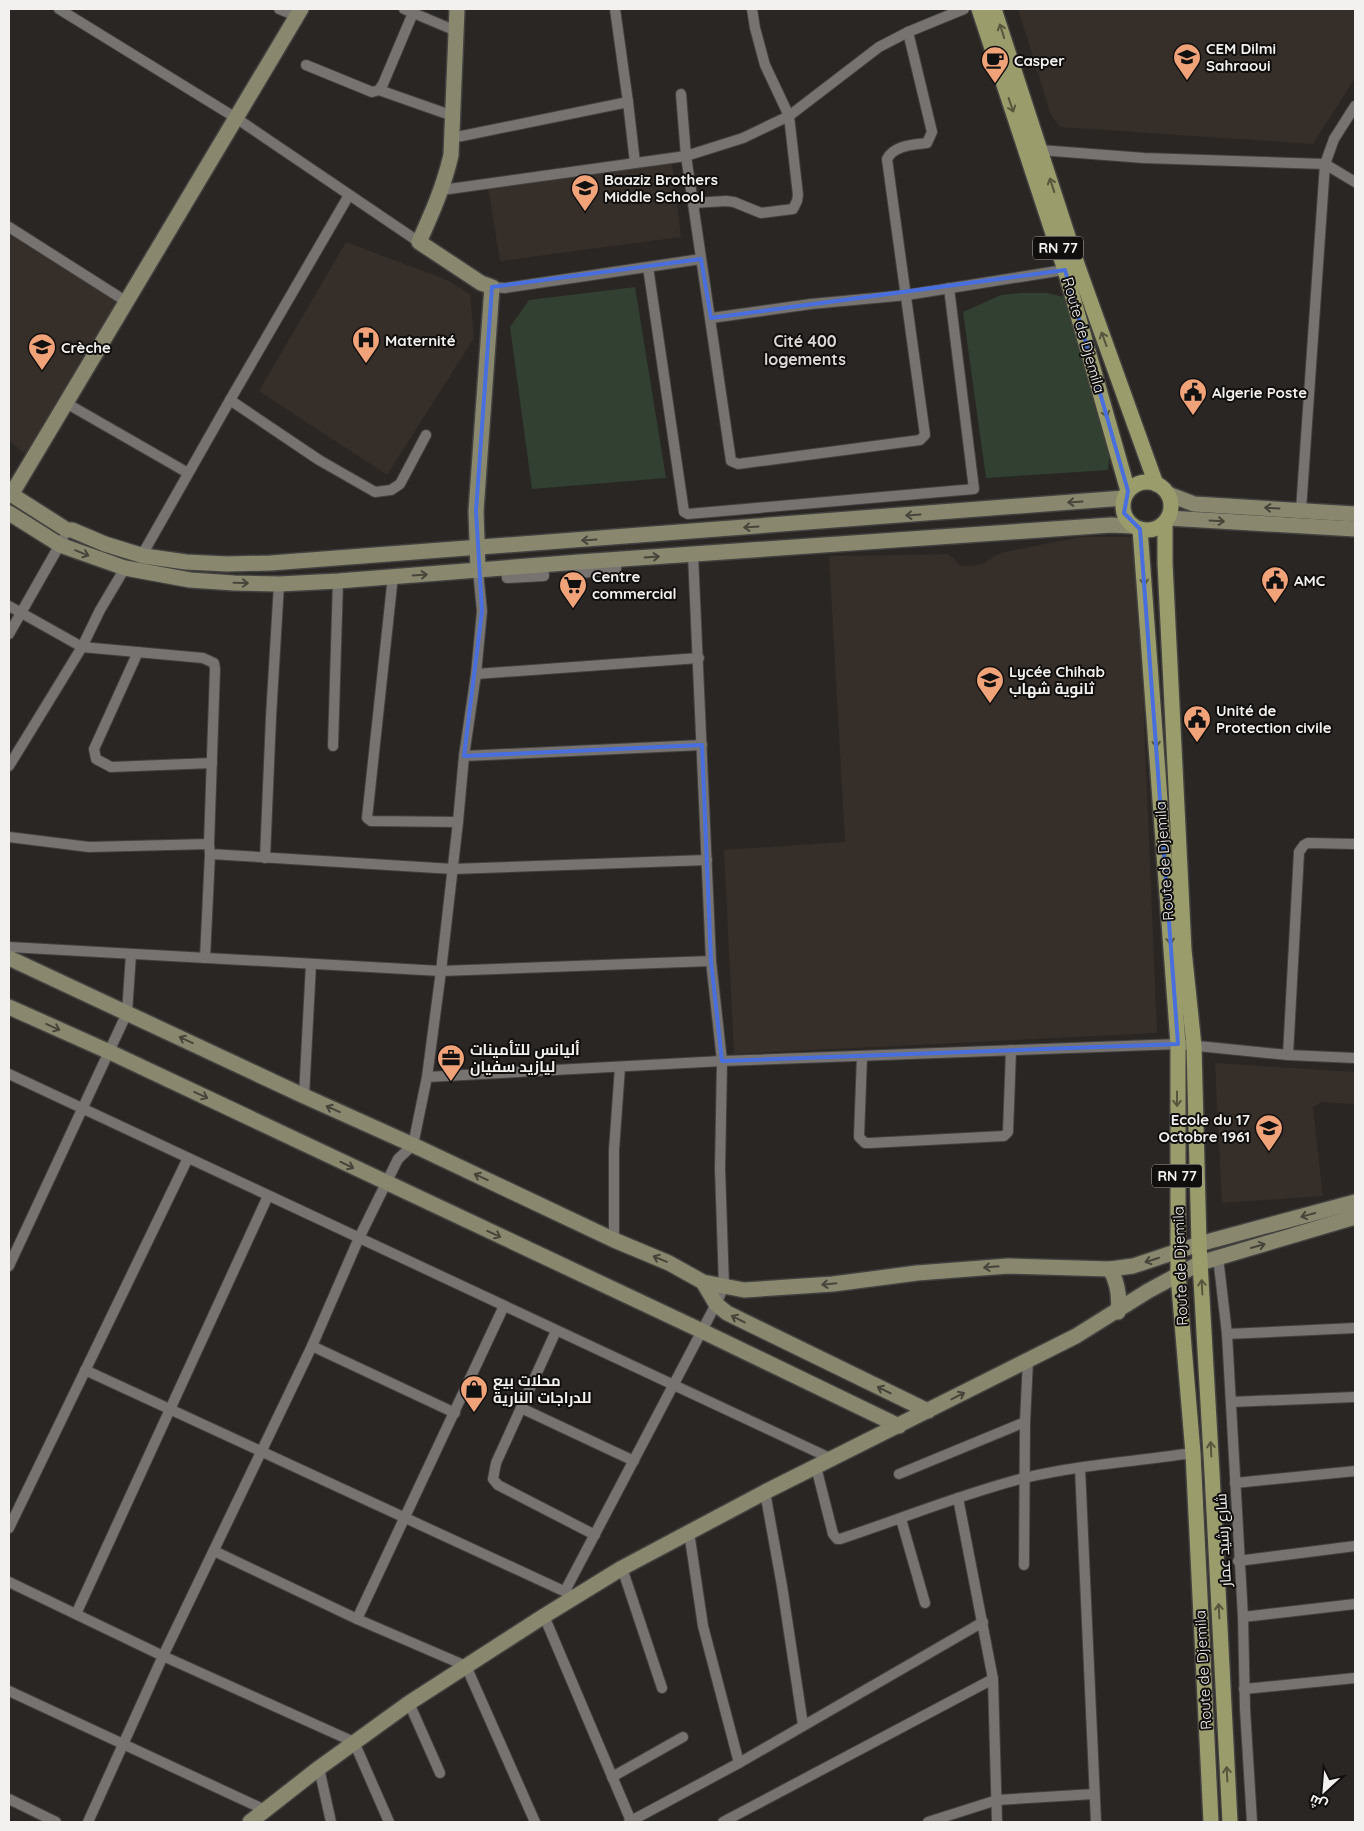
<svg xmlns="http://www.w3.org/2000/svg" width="1364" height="1831" font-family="Quicksand,Cairo,sans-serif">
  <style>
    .built { fill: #362e28 }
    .green { fill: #314030 }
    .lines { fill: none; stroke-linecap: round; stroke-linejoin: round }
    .street-casing { stroke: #42413f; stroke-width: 12 }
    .secondary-casing { stroke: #42413f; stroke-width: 18 }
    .primary-casing { stroke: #42413f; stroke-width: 18 }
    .street { stroke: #767371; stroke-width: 10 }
    .secondary { stroke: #89886f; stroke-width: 15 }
    .primary { stroke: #9b9c6c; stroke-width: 15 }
    .oneway { stroke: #56563d }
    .oneway2 { stroke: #47453a }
    .marked { fill: none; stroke: #486fdd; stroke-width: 4; stroke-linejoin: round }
    .labels { text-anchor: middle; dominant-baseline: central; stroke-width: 4; stroke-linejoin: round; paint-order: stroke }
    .shield { fill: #110f0e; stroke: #aeadac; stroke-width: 1 }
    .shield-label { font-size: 14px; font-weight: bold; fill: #f2f1ef }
    .poi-label { font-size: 15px; font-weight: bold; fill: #f2f1ef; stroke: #110f0e; text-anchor: start }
    .street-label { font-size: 15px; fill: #f2f1ef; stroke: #110f0e }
    .neighbourhood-label { font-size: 16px; font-weight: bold; fill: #dbd8d5; stroke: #110f0e }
  </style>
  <rect width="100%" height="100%" fill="#292624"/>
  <g class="built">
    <polygon points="1018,9 1355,9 1355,78 1313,144 1060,127 1051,115"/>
    <polygon points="672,162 681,237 500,261 488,187"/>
    <polygon points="9,234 118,302 25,454 9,440"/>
    <polygon points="346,242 447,280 470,294 474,338 387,475 259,391"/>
    <polygon points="1079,537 1132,537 1137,548 1157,1033 734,1054 724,850 845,842 829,556 948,554 961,566 980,565 1000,553"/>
    <polygon points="1215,1063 1355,1072 1355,1104 1322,1102 1313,1107 1323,1196 1222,1203"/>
  </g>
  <g class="green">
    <polygon points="635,287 666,478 532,489 510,327 529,300"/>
    <polygon points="1021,293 1047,293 1064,297 1111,439 1108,470 986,478 963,312 1001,295"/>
  </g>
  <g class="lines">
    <g class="street-casing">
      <g id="street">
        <polyline points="59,9 236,118 419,242"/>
        <polyline points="279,9 297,16"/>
        <polyline points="404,9 456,31"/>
        <polyline points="306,65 372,92 379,90 383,84 413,13"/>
        <polyline points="379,90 453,116"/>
        <path d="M 681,94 L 686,156 L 731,461 L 738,464 L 920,440 L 925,435 L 887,159 C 894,145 913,145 927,143 L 932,132 L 908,32 L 964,9"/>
        <polyline points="628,102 635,163"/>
        <polyline points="452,138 628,102 615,9"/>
        <polyline points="1036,151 1040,150 1144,158 1325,164 1334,139 1355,106"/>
        <polyline points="442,190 686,156 743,138 789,116 879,47 908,32"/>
        <polyline points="693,203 726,201 734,202 761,213 793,209 797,201 798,195 789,116 765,65 755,28 752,9"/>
        <polyline points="9,227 127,302"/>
        <polyline points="648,267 684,512 688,514 974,489 949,288"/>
        <polyline points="492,287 505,288 701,259"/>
        <polyline points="711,318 811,304 907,295 1070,269"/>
        <polyline points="230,400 319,460 375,492 391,490 400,484 426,435"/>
        <polyline points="66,403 188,473"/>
        <polyline points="1301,510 1325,164 1355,182"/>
        <polyline points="142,555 230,400 349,195"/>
        <polyline points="579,562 580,573 616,570 617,559"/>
        <polyline points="506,567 507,578 544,576 543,565"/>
        <polyline points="393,576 367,818 371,821 458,822"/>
        <polyline points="9,606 82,647 203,658 214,663 215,669 209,844"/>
        <polyline points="9,634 63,539"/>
        <polyline points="138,652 94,749 96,759 111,767 212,763"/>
        <polyline points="476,674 699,658"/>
        <polyline points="333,746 338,581"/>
        <polyline points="464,756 702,745"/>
        <polyline points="9,766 82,647 100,610 125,568"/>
        <polyline points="9,837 89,847 209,844 210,854 453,869 707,860"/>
        <polyline points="265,858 271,717 279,584"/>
        <polyline points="9,947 441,971 711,961"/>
        <polyline points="205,958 210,854"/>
        <polyline points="1288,1055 1299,852 1304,845 1308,843 1355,844"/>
        <polyline points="862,1056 859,1137 865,1143 870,1143 1004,1136 1008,1132 1011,1050"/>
        <polyline points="9,1074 832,1459"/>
        <polyline points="427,1077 722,1061 1178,1044 1288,1055 1355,1058"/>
        <polyline points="304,1096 311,964"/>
        <polyline points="614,1240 614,1150 620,1067"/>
        <polyline points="1218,1257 1227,1334 1243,1617 1245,1709 1252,1822"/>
        <polyline points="9,1266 127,1013 131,954"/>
        <polyline points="556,1331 496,1463 493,1479 498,1485 595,1535"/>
        <polyline points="1227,1334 1355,1328"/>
        <polyline points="312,1346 455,1413"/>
        <polyline points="85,1370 570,1594"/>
        <polyline points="1231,1402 1355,1397"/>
        <polyline points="521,1408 634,1461"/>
        <path d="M 816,1467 L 833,1534 L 837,1539 L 840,1539 C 901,1519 961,1494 1024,1478 C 1079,1465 1137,1461 1193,1453"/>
        <polyline points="1080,1468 1096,1822"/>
        <polyline points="899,1474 1025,1422"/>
        <polyline points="1235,1483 1355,1471"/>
        <polyline points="765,1492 782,1586 803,1725"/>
        <polyline points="958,1498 993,1679 997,1822"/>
        <polyline points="901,1519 925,1603"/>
        <polyline points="9,1528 188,1158"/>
        <polyline points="689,1532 703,1626 739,1763"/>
        <polyline points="214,1551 357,1619 466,1666 535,1822"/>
        <polyline points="1238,1561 1355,1546"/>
        <polyline points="1024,1565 1025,1422 1028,1360"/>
        <polyline points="622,1568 662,1688"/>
        <polyline points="9,1582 163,1656 354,1742 389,1822"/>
        <polyline points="565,1591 716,1304 724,1286 720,1169 722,1061 711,961 693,554"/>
        <polyline points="76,1614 268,1196"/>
        <polyline points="544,1616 631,1821"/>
        <polyline points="1243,1617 1355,1604"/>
        <polyline points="357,1619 504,1306"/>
        <polyline points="1244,1689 1355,1678"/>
        <polyline points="9,1691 265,1810"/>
        <polyline points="409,1703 440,1773"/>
        <polyline points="319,1768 331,1822"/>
        <polyline points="612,1777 683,1737"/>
        <polyline points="9,1799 56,1822"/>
        <polyline points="88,1822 163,1656 312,1346 359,1238 398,1159 413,1145 427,1077 441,971 458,822 464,756 476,674 482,611 478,571"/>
        <polyline points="629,1822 739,1763 983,1622"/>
        <polyline points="723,1822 993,1679"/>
        <polyline points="928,1822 997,1800 1094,1794"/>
      </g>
    </g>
    <g class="secondary-casing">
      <g id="secondary">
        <path d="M 457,9 L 451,155 C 444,186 432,213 419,242 L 481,283 L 492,287 L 476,511 L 478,571"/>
        <polyline points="9,493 67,530 72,530 105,544 144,556 186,562 227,564 271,563 1124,498"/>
        <polyline points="1168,494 1194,504 1355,514"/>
        <polyline points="11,495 301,9"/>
        <polyline points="9,513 60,545 125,568 190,580 234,583 279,584 338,581 579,562 1111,525 1133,526"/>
        <polyline points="1168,518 1355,529"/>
        <polyline points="9,958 304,1096 413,1145 614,1240 669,1263 703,1282 744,1290 833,1284 917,1273 1008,1266 1110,1269 1133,1266 1199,1244 1355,1202"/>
        <polyline points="9,1007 114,1054 702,1331 899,1426"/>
        <path d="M 1110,1269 C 1118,1283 1120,1296 1118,1312"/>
        <polyline points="703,1282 716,1304 727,1313 928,1411"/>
        <polyline points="250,1822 319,1768 409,1703 544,1616 622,1568 765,1492 1076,1336 1148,1291 1200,1263 1355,1217"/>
      </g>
    </g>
    <g class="primary-casing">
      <g id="primary">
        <polyline points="979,9 1065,270 1128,491"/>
        <polyline points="994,9 1078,267 1156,484"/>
        <circle cx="1147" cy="506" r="24"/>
        <polyline points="1165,522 1165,563 1184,950 1194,1046 1199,1244 1212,1473 1230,1822"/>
        <polyline points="1140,529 1178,1044 1178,1275 1193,1453 1211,1822"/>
      </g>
    </g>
    <use href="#street" class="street"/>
    <use href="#secondary" class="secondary"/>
    <use href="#primary" class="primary"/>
  </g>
  <defs><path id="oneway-shaft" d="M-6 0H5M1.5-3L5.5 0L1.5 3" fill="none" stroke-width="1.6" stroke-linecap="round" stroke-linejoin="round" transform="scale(1.25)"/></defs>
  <g class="oneway">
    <use href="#oneway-shaft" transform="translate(1002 31) rotate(-108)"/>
    <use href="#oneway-shaft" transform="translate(1011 105) rotate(71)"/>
    <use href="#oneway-shaft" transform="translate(1052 185) rotate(-108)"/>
    <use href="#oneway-shaft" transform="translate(1104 339) rotate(-110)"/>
    <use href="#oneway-shaft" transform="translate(1105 410) rotate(74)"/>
    <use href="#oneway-shaft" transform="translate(1144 578) rotate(86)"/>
    <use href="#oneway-shaft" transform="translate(1156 740) rotate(86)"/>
    <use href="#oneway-shaft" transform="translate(1170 937) rotate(86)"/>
    <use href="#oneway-shaft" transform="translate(1177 1099) rotate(90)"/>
    <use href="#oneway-shaft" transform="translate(1202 1287) rotate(-93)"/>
    <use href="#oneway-shaft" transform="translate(1211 1449) rotate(-93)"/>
    <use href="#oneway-shaft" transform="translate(1219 1611) rotate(-93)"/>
    <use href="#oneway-shaft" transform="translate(1227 1774) rotate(-93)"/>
  </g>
  <g class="oneway2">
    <use href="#oneway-shaft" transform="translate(1075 502) rotate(176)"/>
    <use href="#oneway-shaft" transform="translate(1272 508) rotate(-177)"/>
    <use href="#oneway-shaft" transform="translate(913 515) rotate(176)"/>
    <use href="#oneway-shaft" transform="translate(1217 521) rotate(3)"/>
    <use href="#oneway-shaft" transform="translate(751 527) rotate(176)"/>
    <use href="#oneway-shaft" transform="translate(589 540) rotate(176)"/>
    <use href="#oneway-shaft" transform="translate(82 553) rotate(22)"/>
    <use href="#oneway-shaft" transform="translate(652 557) rotate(-4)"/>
    <use href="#oneway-shaft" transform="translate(420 575) rotate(-4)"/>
    <use href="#oneway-shaft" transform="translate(241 583) rotate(1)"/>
    <use href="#oneway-shaft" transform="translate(53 1027) rotate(24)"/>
    <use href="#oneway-shaft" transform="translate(186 1040) rotate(-155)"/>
    <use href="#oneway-shaft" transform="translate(201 1095) rotate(25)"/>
    <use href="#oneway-shaft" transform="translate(333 1109) rotate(-156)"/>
    <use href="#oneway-shaft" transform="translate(347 1165) rotate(26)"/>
    <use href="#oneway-shaft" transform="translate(481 1177) rotate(-155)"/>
    <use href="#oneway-shaft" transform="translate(1308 1215) rotate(165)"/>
    <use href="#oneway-shaft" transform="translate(494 1234) rotate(25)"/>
    <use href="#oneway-shaft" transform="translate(1258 1246) rotate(-16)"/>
    <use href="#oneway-shaft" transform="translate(660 1259) rotate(-157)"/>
    <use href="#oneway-shaft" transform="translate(1152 1260) rotate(162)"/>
    <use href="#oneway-shaft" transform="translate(991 1267) rotate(175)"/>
    <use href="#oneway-shaft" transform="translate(829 1284) rotate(174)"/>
    <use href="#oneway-shaft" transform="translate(738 1319) rotate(-153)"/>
    <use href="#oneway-shaft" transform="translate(884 1390) rotate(-154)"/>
    <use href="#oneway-shaft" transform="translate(958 1396) rotate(-27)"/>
  </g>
  <path class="marked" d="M 701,259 L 711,318 L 1065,270 L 1128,491 L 1124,513 L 1140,529 L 1178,1044 L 722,1061 L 711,961 L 702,745 L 464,756 L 482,611 L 476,511 L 492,287 Z"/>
  <defs>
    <g id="school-pin" transform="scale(1.4375)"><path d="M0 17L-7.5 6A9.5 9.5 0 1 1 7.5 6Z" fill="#f0a279" stroke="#110f0e"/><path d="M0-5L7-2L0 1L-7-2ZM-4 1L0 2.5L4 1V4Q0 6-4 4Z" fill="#111"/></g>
    <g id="cafe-pin" transform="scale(1.4375)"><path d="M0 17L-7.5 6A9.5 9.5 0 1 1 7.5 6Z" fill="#f0a279" stroke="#110f0e"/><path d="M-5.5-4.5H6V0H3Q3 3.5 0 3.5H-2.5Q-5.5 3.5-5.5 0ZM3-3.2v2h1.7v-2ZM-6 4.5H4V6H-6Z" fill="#111"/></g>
    <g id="hospital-pin" transform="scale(1.4375)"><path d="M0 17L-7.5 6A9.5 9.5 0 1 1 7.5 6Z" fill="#f0a279" stroke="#110f0e"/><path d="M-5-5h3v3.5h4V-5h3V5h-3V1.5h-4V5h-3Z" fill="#111"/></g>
    <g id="civic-pin" transform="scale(1.4375)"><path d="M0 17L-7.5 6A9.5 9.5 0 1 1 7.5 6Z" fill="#f0a279" stroke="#110f0e"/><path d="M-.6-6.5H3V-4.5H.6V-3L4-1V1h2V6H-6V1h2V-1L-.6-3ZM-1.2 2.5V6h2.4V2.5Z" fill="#111"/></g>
    <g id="supermarket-pin" transform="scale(1.4375)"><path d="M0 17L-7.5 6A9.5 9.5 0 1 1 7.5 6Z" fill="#f0a279" stroke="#110f0e"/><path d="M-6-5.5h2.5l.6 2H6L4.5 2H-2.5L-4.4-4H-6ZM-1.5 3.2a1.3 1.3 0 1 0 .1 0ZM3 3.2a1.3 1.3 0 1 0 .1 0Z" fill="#111"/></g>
    <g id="office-pin" transform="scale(1.4375)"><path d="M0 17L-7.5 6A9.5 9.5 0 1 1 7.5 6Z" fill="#f0a279" stroke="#110f0e"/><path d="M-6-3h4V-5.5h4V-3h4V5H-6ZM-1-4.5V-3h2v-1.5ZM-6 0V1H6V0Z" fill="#111"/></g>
    <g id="shop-pin" transform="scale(1.4375)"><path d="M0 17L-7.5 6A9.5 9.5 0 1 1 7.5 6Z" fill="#f0a279" stroke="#110f0e"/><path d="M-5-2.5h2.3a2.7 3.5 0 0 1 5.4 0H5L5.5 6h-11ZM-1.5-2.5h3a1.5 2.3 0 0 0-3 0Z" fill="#111"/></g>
  </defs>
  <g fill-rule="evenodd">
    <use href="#school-pin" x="1187" y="57"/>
    <use href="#cafe-pin" x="995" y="60"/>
    <use href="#school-pin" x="585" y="188"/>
    <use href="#hospital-pin" x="366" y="340"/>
    <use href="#school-pin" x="42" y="347"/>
    <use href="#civic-pin" x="1193" y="392"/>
    <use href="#civic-pin" x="1275" y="580"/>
    <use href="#supermarket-pin" x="573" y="585"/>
    <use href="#school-pin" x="990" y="680"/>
    <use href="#civic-pin" x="1197" y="719"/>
    <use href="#office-pin" x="451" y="1058"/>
    <use href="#school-pin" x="1269" y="1128"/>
    <use href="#shop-pin" x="474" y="1389"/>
  </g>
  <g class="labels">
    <g class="shield">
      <rect x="1033" y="236.5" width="50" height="23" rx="4"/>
      <rect x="1152" y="1164.5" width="50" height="23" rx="4"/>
    </g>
    <g class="shield-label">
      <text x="1058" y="248">RN 77</text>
      <text x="1177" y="1176">RN 77</text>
    </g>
    <g class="poi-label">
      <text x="1206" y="48">CEM Dilmi<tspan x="1206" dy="17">Sahraoui</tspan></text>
      <text x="1014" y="60">Casper</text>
      <text x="604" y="179">Baaziz Brothers<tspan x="604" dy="17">Middle School</tspan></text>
      <text x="385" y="340">Maternité</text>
      <text x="61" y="347">Crèche</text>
      <text x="1212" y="392">Algerie Poste</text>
      <text x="592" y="576">Centre<tspan x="592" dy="17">commercial</tspan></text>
      <text x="1294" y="580">AMC</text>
      <text x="1009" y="671">Lycée Chihab<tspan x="1009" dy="17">ثانوية شهاب</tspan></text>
      <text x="1216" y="710">Unité de<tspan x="1216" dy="17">Protection civile</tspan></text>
      <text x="470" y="1049">أليانس للتأمينات<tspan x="470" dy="17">ليازيد سفيان</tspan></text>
      <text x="1250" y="1119" text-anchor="end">Ecole du 17<tspan x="1250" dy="17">Octobre 1961</tspan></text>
      <text x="493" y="1380">محلات بيع<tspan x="493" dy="17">للدراجات النارية</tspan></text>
    </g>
    <g class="street-label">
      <text transform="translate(1084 335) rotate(74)">Route de Djemila</text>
      <text transform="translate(1164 861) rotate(-94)">Route de Djemila</text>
      <text transform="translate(1180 1266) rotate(-92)">Route de Djemila</text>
      <text transform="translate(1223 1540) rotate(-93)">شارع رشيد عمار</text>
      <text transform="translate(1203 1670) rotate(-93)">Route de Djemila</text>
    </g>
    <g class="neighbourhood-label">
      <text x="805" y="341">Cité 400<tspan x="805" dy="18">logements</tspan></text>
    </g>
  </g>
  <rect width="1364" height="1831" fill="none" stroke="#f2f1ef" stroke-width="20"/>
  <g transform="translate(1324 1791) rotate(206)" stroke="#110f0e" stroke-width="4" paint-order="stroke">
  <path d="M0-4L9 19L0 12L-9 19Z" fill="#f2f1ef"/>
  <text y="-8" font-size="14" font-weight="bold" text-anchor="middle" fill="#f2f1ef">ش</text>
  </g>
</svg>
